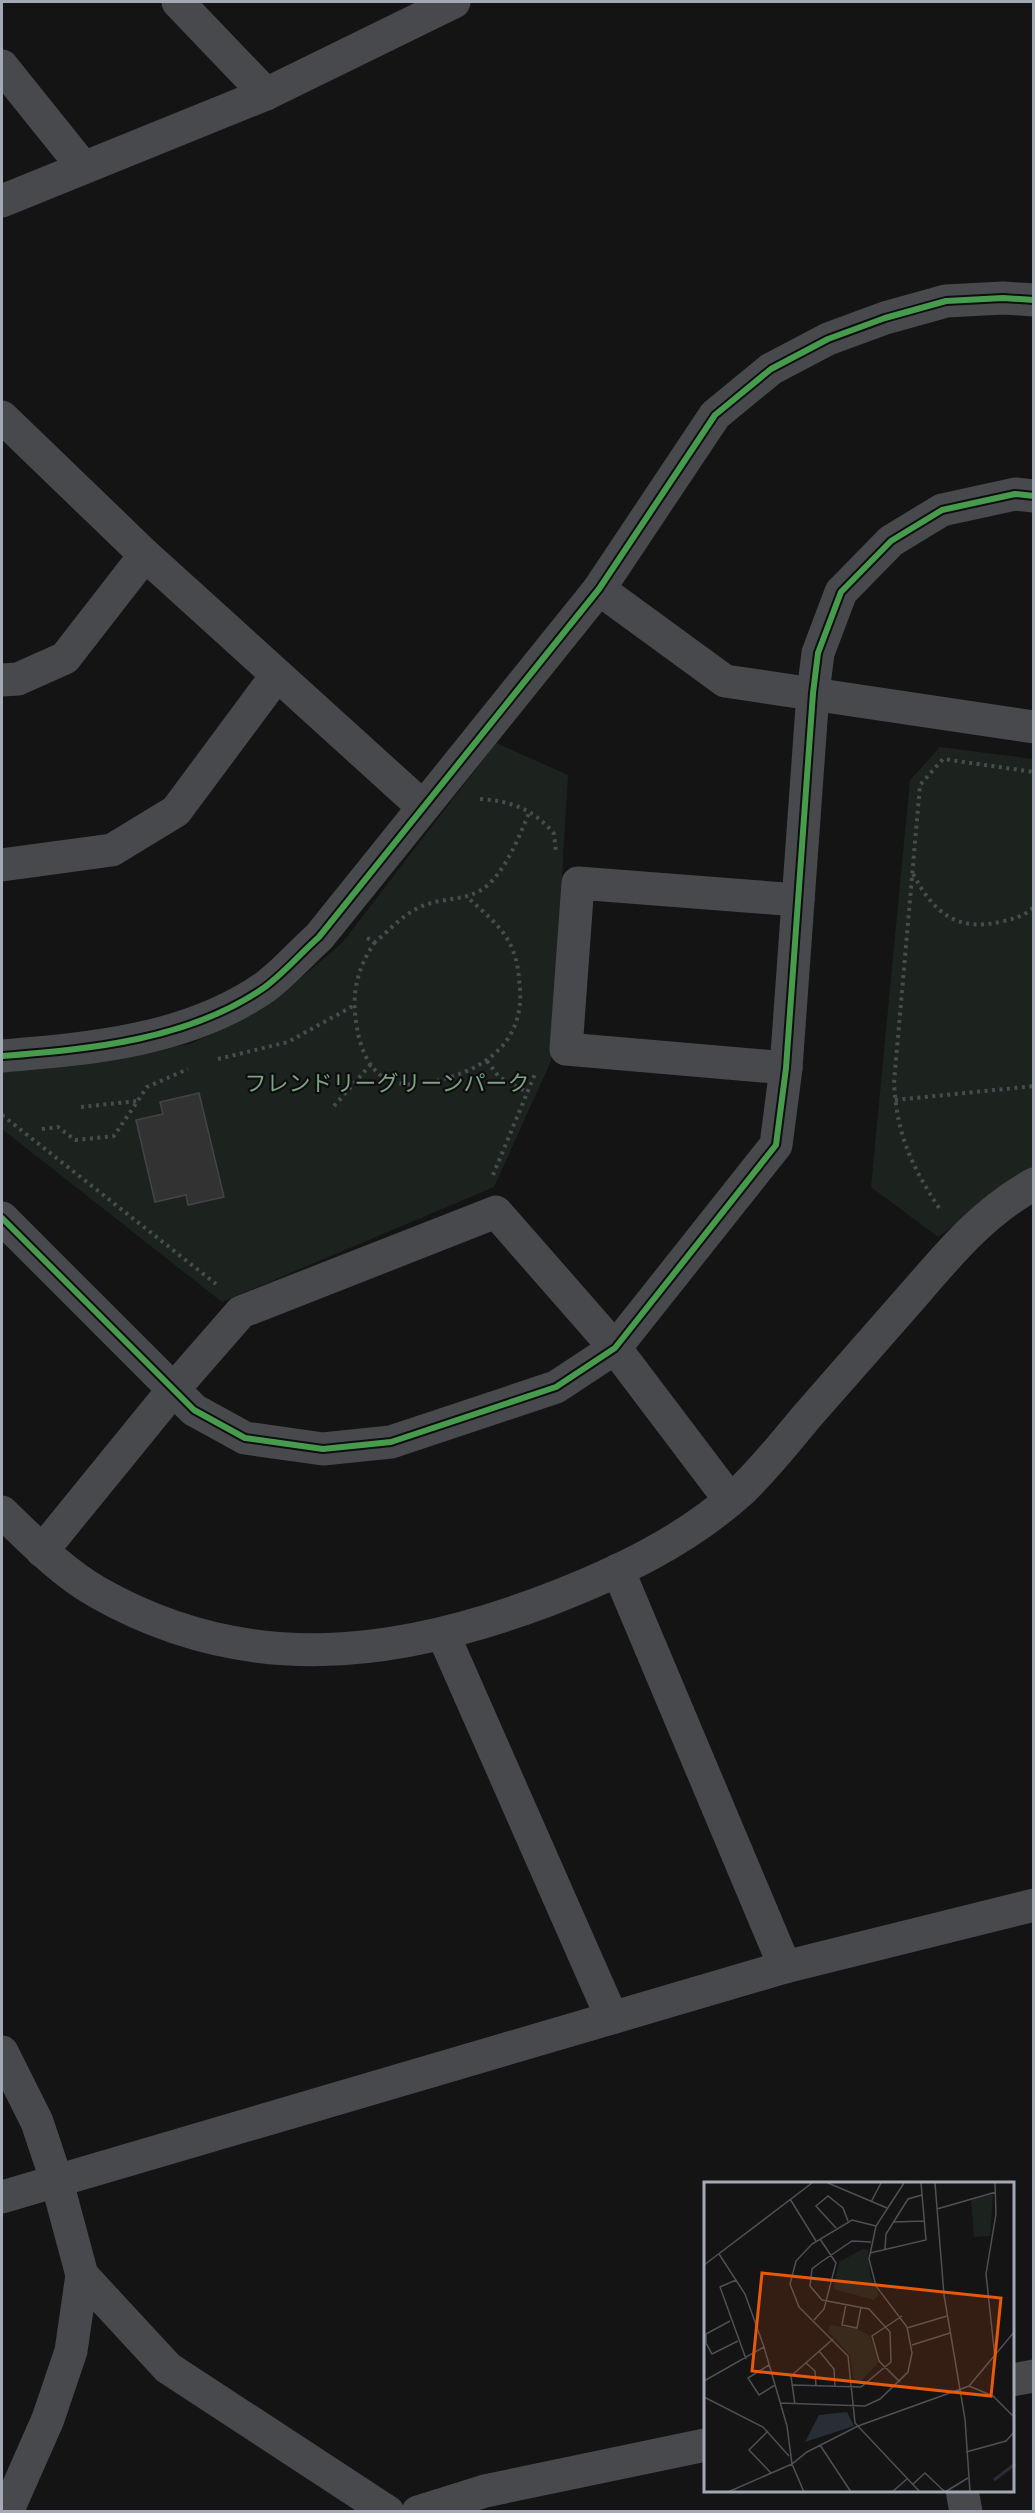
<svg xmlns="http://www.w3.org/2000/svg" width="1035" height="2513" font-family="Karla,'Noto Sans JP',sans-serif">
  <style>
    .green { fill: #1c231e }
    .building { fill: #323233; stroke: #424448; stroke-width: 1.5 }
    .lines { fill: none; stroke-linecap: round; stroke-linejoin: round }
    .path { stroke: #4a4b4f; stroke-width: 4; stroke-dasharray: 3 4.5; stroke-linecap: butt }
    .minor { stroke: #48494d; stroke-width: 33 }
    .cycleway-casing { stroke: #0e0e10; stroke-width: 10 }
    .cycleway { stroke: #469c4c; stroke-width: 6 }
    .labels { text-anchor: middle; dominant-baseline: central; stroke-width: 4.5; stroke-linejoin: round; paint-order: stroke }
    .park-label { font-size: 22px; fill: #7ba27f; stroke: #0e0e10 }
    .inset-river { fill: none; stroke: #272e36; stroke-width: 3 }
    .inset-road { fill: none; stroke: #4e5055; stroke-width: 1.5 }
    .view { fill: #e8590c; fill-opacity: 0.15; stroke: #e8590c; stroke-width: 3 }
    .inset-edge { fill: none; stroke: #a4a9b6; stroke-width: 3 }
  </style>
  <rect width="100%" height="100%" fill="#141414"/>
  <g class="green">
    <polygon points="496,743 568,775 551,1061 494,1187 222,1302 2,1129 2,1071 191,1044 275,1000 342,943"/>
    <polygon points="940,747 1033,759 1033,1168 938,1237 871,1187 910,780"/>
  </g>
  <polygon class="building" points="199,1093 224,1197 188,1205 186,1195 155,1202 136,1120 163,1114 160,1102"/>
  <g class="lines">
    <g class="path">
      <path d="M 480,799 C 511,801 534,809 554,834 L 556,852"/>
      <path d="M 913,874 C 934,913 957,933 1004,921 C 1016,918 1024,916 1034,907"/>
      <path d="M 367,938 L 375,942 C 391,929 407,910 428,904 C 449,897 471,901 489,884 C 509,864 519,836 530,811"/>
      <path d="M 375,942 C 356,970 351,995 357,1028 C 360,1046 368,1069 385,1078 C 405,1089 427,1084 447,1078 C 496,1064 527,1033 519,979 C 518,966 515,952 508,940 C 498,923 481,910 467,897"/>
      <polyline points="218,1059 288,1042 353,1006"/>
      <polyline points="487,1061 499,1077 527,1092"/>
      <polyline points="895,1100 1034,1086"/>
      <polyline points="334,1106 371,1064"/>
      <polyline points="81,1107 137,1101"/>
      <polyline points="2,1115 216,1284"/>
      <polyline points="42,1129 58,1127 75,1140 114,1136 147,1087 188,1069"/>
      <polyline points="493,1175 535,1074"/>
      <path d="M 939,1208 C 911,1165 897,1135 894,1083 L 920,785 L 943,759 L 1034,772"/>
    </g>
    <g class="minor">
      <polyline points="178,2 266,94"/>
      <polyline points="2,66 83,167"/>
      <polyline points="2,201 266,94 454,2"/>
      <polyline points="2,417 145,555 423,807"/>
      <polyline points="599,589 725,681 1034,727"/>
      <polyline points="2,680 18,679 65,658 145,555"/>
      <polyline points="2,865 112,850 176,811 277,675"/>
      <path d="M 2,1056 C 91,1049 189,1040 265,987 C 284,973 301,953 319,937 L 599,589 L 715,415 L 771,369 L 828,339 L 885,318 L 946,301 L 1003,298 L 1034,300"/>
      <polyline points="786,1068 566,1049 578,883 798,900"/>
      <polyline points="2,1218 194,1410 245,1438 323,1449 391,1442 556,1387 615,1348 776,1145 786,1068 813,693 818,653 841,592 891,541 942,510 1015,494 1034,496"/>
      <path d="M 2,1512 C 31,1540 62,1572 97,1592 C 246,1677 395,1658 548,1600 C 618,1573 686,1541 742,1490 C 766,1467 787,1440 808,1415 C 844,1374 879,1334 915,1293 C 951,1251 985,1211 1034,1184"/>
      <polyline points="42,1551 173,1390 241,1312 496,1212 615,1348 730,1500"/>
      <polyline points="618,1570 785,1967"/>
      <polyline points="443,1634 612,2018"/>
      <polyline points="2,2052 37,2122 57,2182 82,2275 168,2368 388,2512"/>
      <polyline points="2,2197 785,1967 1034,1905"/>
      <polyline points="1012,2380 1034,2376"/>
      <polyline points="962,2490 966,2512"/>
      <polyline points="7,2512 48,2419 71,2351 82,2275"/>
      <polyline points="418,2512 485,2491 705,2445"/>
    </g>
    <g class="cycleway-casing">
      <g id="cycleway">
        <path d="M 2,1056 C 91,1049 189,1040 265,987 C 284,973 301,953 319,937 L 599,589 L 715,415 L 771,369 L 828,339 L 885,318 L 946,301 L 1003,298 L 1034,300"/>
        <polyline points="2,1218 194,1410 245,1438 323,1449 391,1442 556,1387 615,1348 776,1145 786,1068 813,693 818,653 841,592 891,541 942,510 1015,494 1034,496"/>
      </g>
    </g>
    <use href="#cycleway" class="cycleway"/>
  </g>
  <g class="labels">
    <g class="park-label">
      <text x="387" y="1084">フレンドリーグリーンパーク</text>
    </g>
  </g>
  <g transform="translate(704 2182)">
    <rect width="310" height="310" fill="#141414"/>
    <path d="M 289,12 L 286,54 L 270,55 L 267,18 ZM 159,67 L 164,68 L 166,93 L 175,112 L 170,118 L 129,107 L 135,80 ZM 127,143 L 154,147 L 166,154 L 174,181 L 155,201 L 150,201 L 146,173 L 124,149 Z" fill="#1c231e"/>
    <path d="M 143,230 L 150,244 L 101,260 L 115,233 Z" fill="#272e36"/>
    <path class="inset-river" d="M 290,298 L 311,282"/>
    <path class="inset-road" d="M 124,1 L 183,26M 231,1 L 240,113 L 261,237 L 266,310M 291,1 L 292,32 L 282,92 L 291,176M 86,17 L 112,59M 167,20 L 177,1M 233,27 L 292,10M 190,40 L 220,39M 172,44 L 148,38 L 108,62 L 92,79 L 86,102 L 95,125 L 144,174 L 151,241 L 216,310M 132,46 L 112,24 L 124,14 L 139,26 L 144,39M 181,67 L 182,52 L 204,17 L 218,13M 166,71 L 222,58 L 217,1M 15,72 L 41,112 L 60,165 L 83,244 L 88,282 L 100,310M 0,83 L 108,1M 32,98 L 16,105 L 42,177M 142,122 L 138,143 L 153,146 L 157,125M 110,138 L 120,127 L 132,81 L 116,57M 26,139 L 2,152 L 2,161 L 8,172 L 34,159M 203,146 L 243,134M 208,163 L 246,151M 115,169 L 130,187 L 131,205M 102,181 L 111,189 L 112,204M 65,183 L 44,196 L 55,213 L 71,203M 0,199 L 60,165M 196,200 L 175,179 L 168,154 L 198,134M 89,203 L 157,205 L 187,180 L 186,150 L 165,127 L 118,118 L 106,104 L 108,87 L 117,80 L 148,59 L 167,60M 265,204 L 289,214 L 311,236M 0,215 L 59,245 L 85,274M 76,221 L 161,224 L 176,217 L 204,190 L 208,171 L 203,145 L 172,104 L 165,77 L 172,44 L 200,1M 91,223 L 87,194 L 129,157M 64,249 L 45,268 L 67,291M 116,263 L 147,310M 262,270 L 302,259 L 311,249M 208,303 L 221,291 L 241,310M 24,310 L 88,282 L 103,270 L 154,244 L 265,204 L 311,149M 188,310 L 203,297M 241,310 L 264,296"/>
    <path class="view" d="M 58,91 L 297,116 L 287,214 L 48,189 Z"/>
    <rect width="310" height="310" class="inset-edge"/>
  </g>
  <rect width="1035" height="2513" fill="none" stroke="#a4a9b6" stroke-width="6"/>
</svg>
